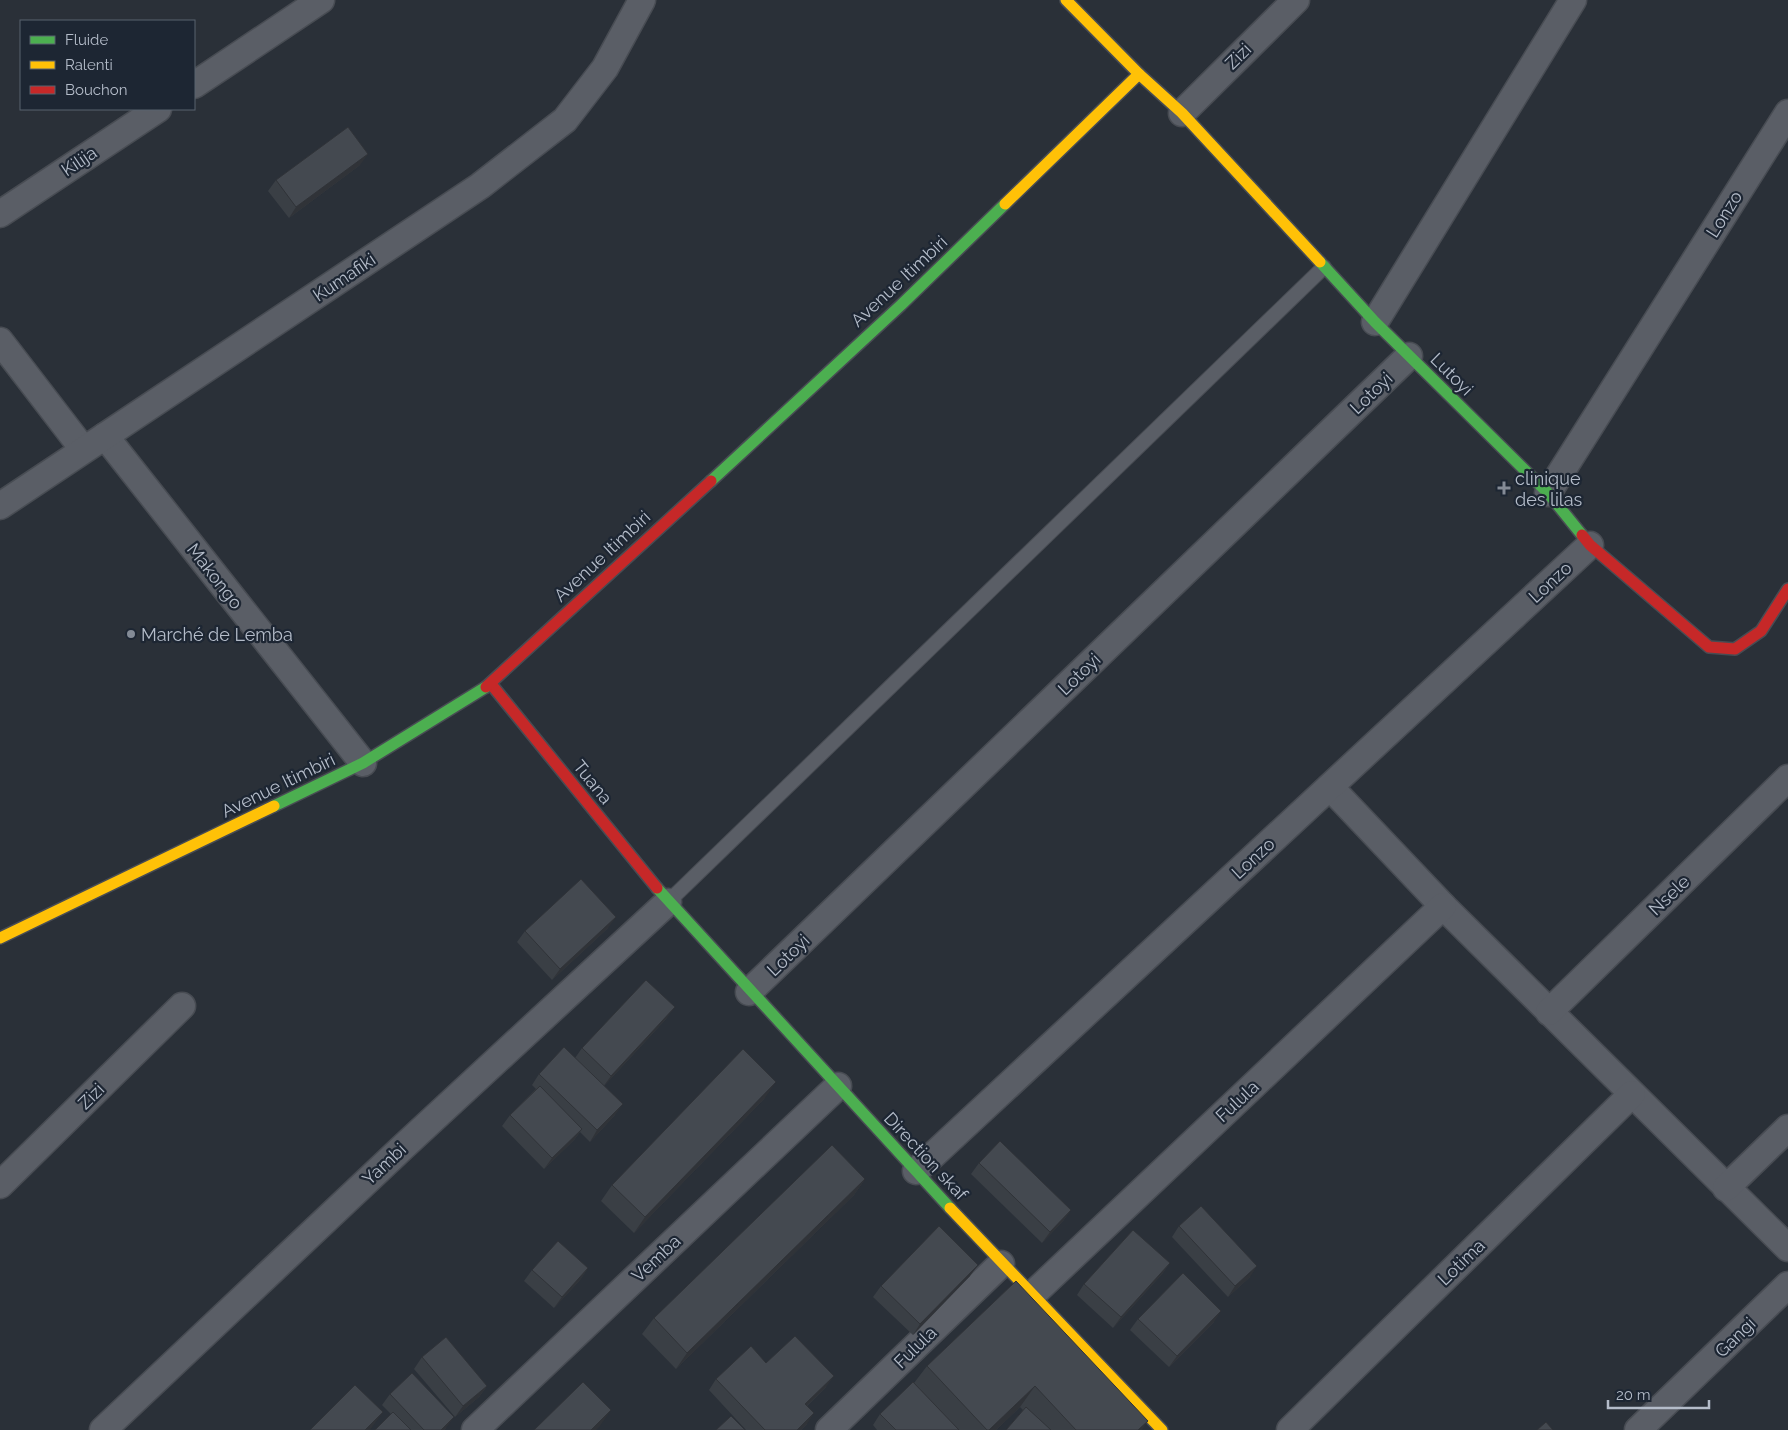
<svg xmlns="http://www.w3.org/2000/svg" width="1788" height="1430" font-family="Raleway,sans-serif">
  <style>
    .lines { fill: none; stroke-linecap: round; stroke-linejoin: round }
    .lane-casing { stroke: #484c53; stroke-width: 16 }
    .street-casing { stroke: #484c53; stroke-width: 29 }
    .fast-casing { stroke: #484c53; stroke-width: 14 }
    .slow-casing { stroke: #484c53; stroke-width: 14 }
    .jam-casing { stroke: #484c53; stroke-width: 14 }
    .lane { stroke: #5a5e66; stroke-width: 14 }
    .street { stroke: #5a5e66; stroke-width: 26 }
    .fast { stroke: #4caf50; stroke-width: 11 }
    .slow { stroke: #ffc107; stroke-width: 11 }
    .jam { stroke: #c62828; stroke-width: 11 }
    .wall { fill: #3a3f45 }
    .shaded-wall { fill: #303338 }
    .building { fill: #444950; stroke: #303338 }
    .poi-dot { fill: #848b96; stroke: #1d2633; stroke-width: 2 }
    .labels { text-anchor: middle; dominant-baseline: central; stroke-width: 4.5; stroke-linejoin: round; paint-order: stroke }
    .street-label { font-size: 18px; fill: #b4bcc9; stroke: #1d2633 }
    .poi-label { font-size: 18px; fill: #b4bcc9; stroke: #1d2633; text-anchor: start }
  </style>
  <rect width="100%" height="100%" fill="#2a3038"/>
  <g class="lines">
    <g class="lane-casing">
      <polyline id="lane" points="668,902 1324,267"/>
    </g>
    <g class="street-casing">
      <g id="street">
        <polyline points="194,85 321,0"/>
        <polyline points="1182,113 1296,0"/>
        <polyline points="0,214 158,109"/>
        <polyline points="1375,322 1573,0"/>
        <polyline points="0,341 83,449"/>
        <polyline points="105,436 363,763"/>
        <polyline points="1548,493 1788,113"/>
        <polyline points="0,506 480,186 565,120 605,68 642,0"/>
        <polyline points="1330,787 1443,906 1788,1248"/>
        <polyline points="749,992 1409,356"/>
        <polyline points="1549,1012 1788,778"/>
        <polyline points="916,1171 1590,545"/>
        <polyline points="0,1185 182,1006"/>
        <polyline points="1726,1188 1788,1128"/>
        <polyline points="1032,1295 1443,906"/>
        <polyline points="103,1430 403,1147 668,902"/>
        <polyline points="475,1430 838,1086"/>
        <polyline points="829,1430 1001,1264"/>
        <polyline points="1290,1430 1632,1094"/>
        <polyline points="1638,1430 1788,1285"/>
      </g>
    </g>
    <g class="fast-casing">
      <g id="fast">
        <polyline points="1320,262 1375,322 1548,493 1582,535"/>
        <polyline points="711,481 901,305 1005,204"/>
        <polyline points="274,806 363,763 486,687"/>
        <polyline points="657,888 950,1208"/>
      </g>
    </g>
    <g class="slow-casing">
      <g id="slow">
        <polyline points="1066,0 1139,74 1182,113 1320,262"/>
        <polyline points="1005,204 1139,74"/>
        <polyline points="0,938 274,806"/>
        <polyline points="950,1208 1162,1430"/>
      </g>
    </g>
    <g class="jam-casing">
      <g id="jam">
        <polyline points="1582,535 1590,545 1709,647 1735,649 1761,631 1788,589"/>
        <polyline points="491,684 657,888"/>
        <polyline points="486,687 711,481"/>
      </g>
    </g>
    <use href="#lane" class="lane"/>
    <use href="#street" class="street"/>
    <use href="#fast" class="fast"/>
    <use href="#slow" class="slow"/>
    <use href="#jam" class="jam"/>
  </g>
  <g class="wall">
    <polygon points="360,165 289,218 268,191 276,180"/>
    <polygon points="608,928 552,980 517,942 525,931"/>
    <polygon points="667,1018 604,1086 615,1115 590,1142 580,1132 574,1140 544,1169 502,1126 510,1115 536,1089 532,1085 539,1074 575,1058 582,1048"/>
    <polygon points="765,1098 634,1233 601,1201 612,1185"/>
    <polygon points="979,1163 1071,1210 1063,1221 1042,1243 971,1174"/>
    <polygon points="865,1179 854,1195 676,1369 642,1334 654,1318"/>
    <polygon points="1179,1226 1250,1277 1228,1297 1172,1237"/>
    <polygon points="1170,1263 1162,1274 1113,1328 1077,1295 1084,1284"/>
    <polygon points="588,1268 580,1280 554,1308 524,1281 532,1270"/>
    <polygon points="970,1276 913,1335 873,1297 881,1286"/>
    <polygon points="1016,1281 1142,1430 1006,1430 1023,1410 1020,1407 996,1430 877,1430 873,1425 880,1414 914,1383 927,1366"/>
    <polygon points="1138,1319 1214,1322 1169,1367 1130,1330"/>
    <polygon points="422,1357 487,1386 479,1397 455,1417 414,1369"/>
    <polygon points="766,1363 826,1387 807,1406 807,1424 801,1430 746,1430 709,1390 716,1379"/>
    <polygon points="390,1394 446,1428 444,1430 375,1430 391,1414 382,1405"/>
  </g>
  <g class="shaded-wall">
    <polygon points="368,154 360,165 289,218 296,207"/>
    <polygon points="616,917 608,928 552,980 560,969"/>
    <polygon points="675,1007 667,1018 603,1087 611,1076"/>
    <polygon points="776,1082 765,1098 634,1233 645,1217"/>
    <polygon points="623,1104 615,1115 590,1142 597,1130"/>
    <polygon points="582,1129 574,1140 544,1169 552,1158"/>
    <polygon points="865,1179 854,1195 676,1369 687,1353"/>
    <polygon points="1071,1210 1063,1221 1042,1243 1050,1232"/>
    <polygon points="1170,1263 1162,1274 1113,1328 1121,1317"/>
    <polygon points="978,1265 970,1276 913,1335 920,1324"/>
    <polygon points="1257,1266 1250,1277 1228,1297 1235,1286"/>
    <polygon points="588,1268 580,1280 554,1308 562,1297"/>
    <polygon points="1221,1311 1214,1322 1169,1367 1177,1356"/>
    <polygon points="834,1376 826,1387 797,1415 805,1404"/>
    <polygon points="487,1386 479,1397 455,1417 463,1406"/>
    <polygon points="1035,1386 1020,1407 996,1430 989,1430"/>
    <polygon points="611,1410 600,1426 596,1430 591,1430"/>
    <polygon points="383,1412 370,1430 365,1430"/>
    <polygon points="814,1413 807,1424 801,1430 797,1430"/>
    <polygon points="454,1417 446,1428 444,1430 441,1430"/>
    <polygon points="1148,1421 1142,1430 1138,1430"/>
  </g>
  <g class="building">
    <polygon points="348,127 368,154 296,207 276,180"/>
    <polygon points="581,879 616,917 560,969 525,931"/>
    <polygon points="646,980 675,1007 611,1076 582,1048"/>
    <polygon points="564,1047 623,1104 597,1130 539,1074"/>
    <polygon points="743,1049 776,1082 645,1217 612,1185"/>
    <polygon points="540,1086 582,1129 552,1158 510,1115"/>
    <polygon points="1000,1141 1071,1210 1050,1232 979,1163"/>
    <polygon points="832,1145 865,1179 687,1353 654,1318"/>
    <polygon points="1201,1206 1257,1266 1235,1286 1179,1226"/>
    <polygon points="939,1226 978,1265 920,1324 881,1286"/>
    <polygon points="1133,1230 1170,1263 1121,1317 1084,1284"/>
    <polygon points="558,1241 588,1268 562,1297 532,1270"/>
    <polygon points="1183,1273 1221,1311 1177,1356 1138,1319"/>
    <polygon points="1016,1281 1148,1421 1138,1430 1076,1430 1035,1386 989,1430 987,1430 927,1366"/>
    <polygon points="795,1336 834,1376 805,1404 814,1413 797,1430 765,1430 716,1379 751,1346 766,1363"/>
    <polygon points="446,1337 487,1386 463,1406 422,1357"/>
    <polygon points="412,1373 454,1417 441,1430 424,1430 390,1394"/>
    <polygon points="583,1382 611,1410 591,1430 534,1430"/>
    <polygon points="913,1382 959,1430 896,1430 880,1414"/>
    <polygon points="355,1385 383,1412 365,1430 310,1430"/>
    <polygon points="1026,1407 1051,1430 1006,1430"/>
    <polygon points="393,1412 411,1430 375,1430"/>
    <polygon points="731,1416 745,1430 716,1430"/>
    <polygon points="1546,1422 1553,1430 1537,1430"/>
  </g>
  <g class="poi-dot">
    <path d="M1501.5 480.5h5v5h5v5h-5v5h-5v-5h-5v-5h5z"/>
    <circle cx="131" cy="634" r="5"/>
  </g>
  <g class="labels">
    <g class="street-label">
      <text transform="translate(1238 56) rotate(-45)">Zizi</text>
      <text transform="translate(79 161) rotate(-34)">Kilija</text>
      <text transform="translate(1724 214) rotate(-58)">Lonzo</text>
      <text transform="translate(344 277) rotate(-34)">Kumafiki</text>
      <text transform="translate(899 281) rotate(-43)">Avenue Itimbiri</text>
      <text transform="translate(1452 374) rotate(45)">Lutoyi</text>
      <text transform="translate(1371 393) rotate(-44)">Lotoyi</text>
      <text transform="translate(602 556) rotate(-43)">Avenue Itimbiri</text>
      <text transform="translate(215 576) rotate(52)">Makongo</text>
      <text transform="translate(1550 582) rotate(-43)">Lonzo</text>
      <text transform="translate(1079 674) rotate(-44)">Lotoyi</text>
      <text transform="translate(593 782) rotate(51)">Tuana</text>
      <text transform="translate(278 785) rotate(-26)">Avenue Itimbiri</text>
      <text transform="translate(1253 858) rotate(-43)">Lonzo</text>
      <text transform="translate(1669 895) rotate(-44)">Nsele</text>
      <text transform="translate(788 955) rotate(-44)">Lotoyi</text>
      <text transform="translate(91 1096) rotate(-45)">Zizi</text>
      <text transform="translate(1237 1101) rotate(-43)">Fulula</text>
      <text transform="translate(926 1156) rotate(47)">Direction skaf</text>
      <text transform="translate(384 1164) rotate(-43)">Yambi</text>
      <text transform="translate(656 1258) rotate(-43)">Vemba</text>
      <text transform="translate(1461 1262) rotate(-44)">Lotima</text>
      <text transform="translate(1735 1337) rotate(-44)">Gangi</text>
      <text transform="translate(915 1347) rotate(-44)">Fulula</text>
    </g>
    <g class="poi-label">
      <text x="1515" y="478">clinique<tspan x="1515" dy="21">des lilas</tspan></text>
      <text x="141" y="634">Marché de Lemba</text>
    </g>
  </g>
  <rect x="20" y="20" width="175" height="90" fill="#1d2633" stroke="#59626f"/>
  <rect x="30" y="36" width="25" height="8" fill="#4caf50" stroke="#59626f"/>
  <text x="65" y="45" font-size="15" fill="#b4bcc9">Fluide</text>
  <rect x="30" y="61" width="25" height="8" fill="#ffc107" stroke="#59626f"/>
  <text x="65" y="70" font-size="15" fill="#b4bcc9">Ralenti</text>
  <rect x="30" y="86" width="25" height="8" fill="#c62828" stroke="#59626f"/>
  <text x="65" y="95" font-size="15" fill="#b4bcc9">Bouchon</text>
  <path d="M1608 1400v8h101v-8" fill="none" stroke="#b4bcc9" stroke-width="2.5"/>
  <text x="1616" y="1400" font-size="15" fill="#b4bcc9" stroke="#1d2633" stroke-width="4" paint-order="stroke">20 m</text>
</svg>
